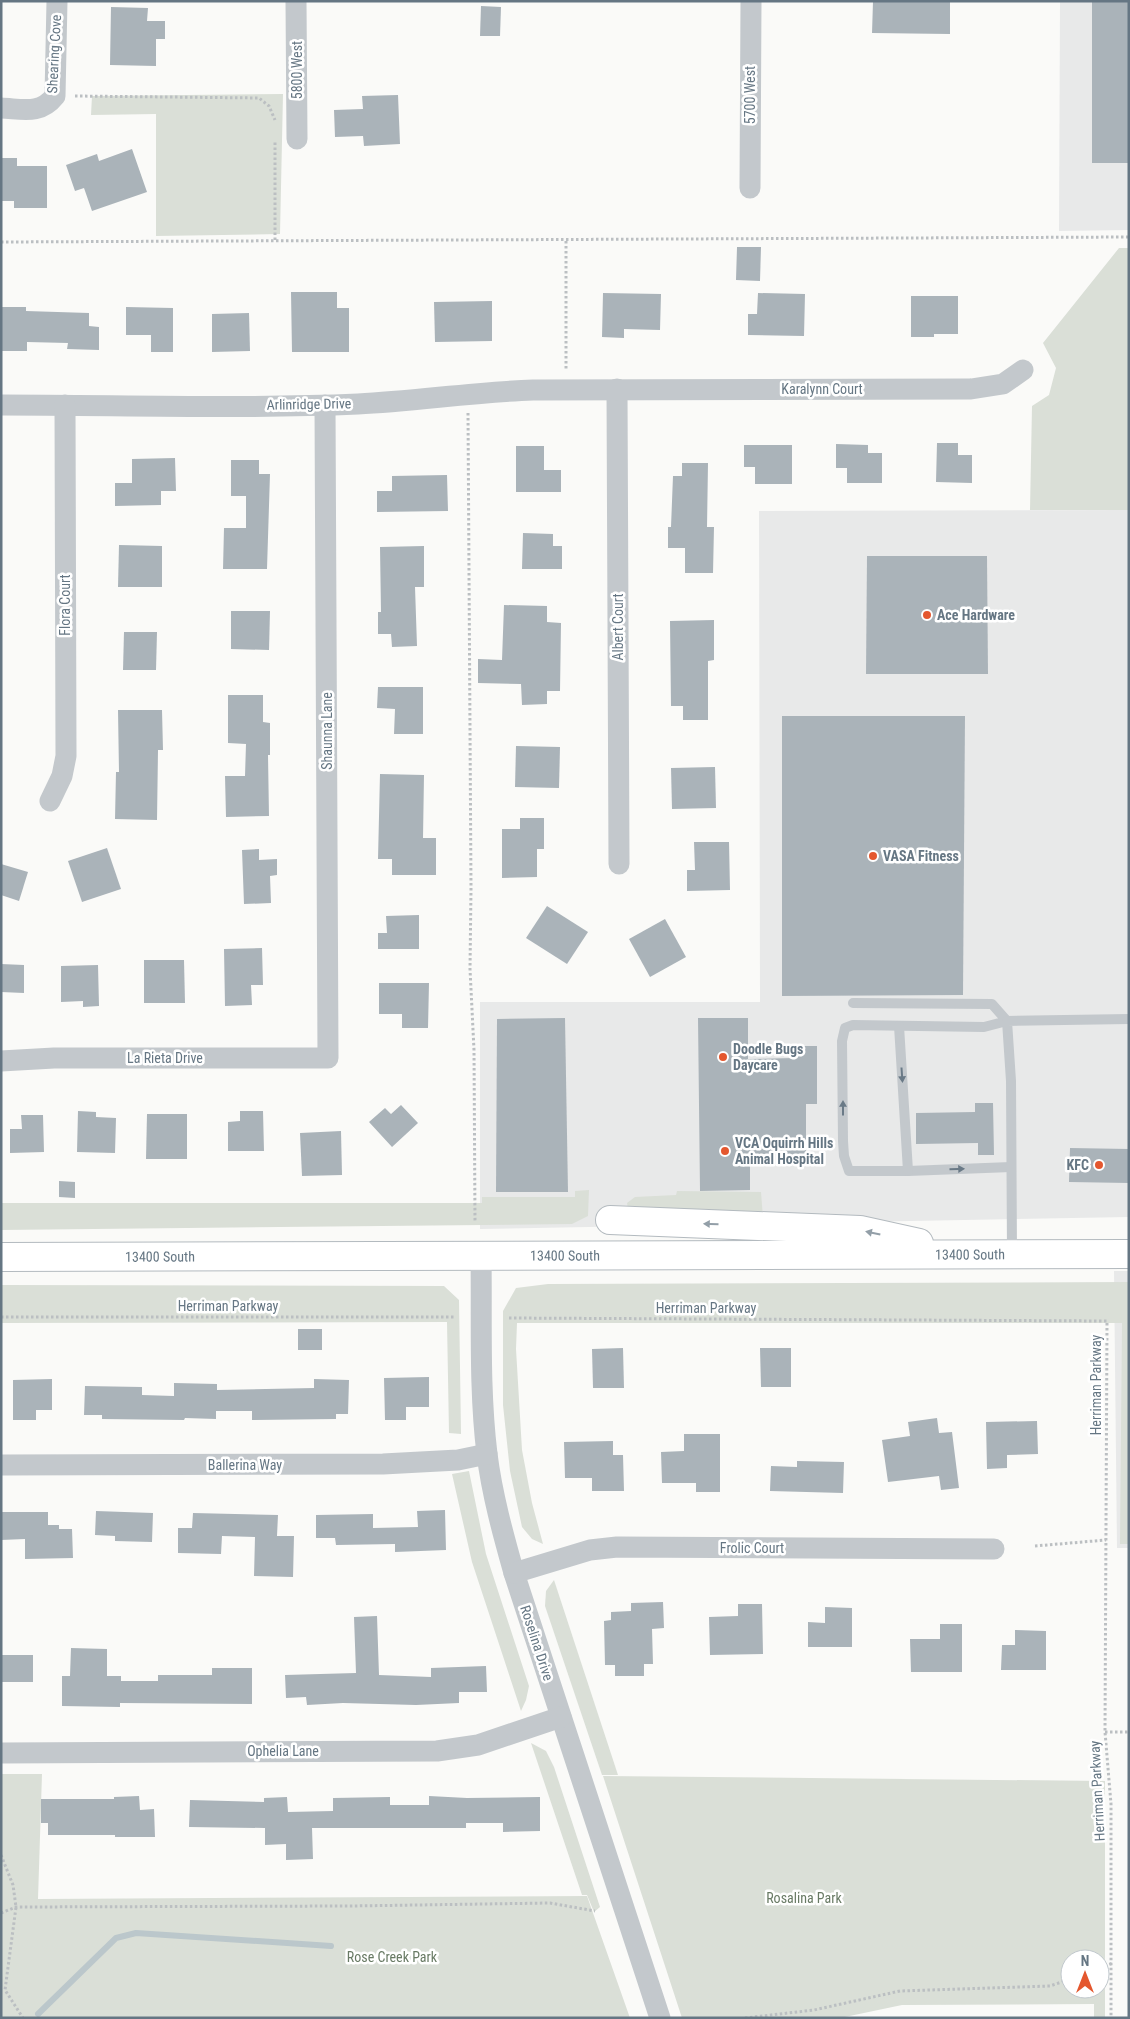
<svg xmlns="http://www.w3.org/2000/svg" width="1130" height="2019" font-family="'Roboto Condensed',sans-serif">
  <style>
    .built { fill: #e8e9e9 }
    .green { fill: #dadfd7; fill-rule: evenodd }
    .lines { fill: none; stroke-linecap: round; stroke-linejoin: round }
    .stream { stroke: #bbc7cb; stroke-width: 6 }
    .building { fill: #aab3b9 }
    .secondary-casing { stroke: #b3babf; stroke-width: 30 }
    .path { stroke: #bbbfc2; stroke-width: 3; stroke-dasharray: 2.5 2.5; stroke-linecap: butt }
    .lane { stroke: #c3c8cc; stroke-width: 10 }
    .street { stroke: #c3c8cc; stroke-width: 21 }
    .secondary { stroke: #fff; stroke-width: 28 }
    .oneway { fill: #6a7a87 }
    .oneway2 { fill: #939fa8 }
    .poi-dot { fill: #e4572e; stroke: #fff; stroke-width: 2 }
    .labels { text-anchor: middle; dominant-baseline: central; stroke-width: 5; stroke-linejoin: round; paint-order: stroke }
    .street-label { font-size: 14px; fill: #657683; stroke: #fff }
    .poi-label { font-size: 14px; font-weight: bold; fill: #657683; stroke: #fff; text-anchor: start }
    .park-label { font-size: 14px; fill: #687a64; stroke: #fff }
  </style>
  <rect width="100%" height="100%" fill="#fafaf8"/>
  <g class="built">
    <polygon points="1060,1 1129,1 1129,230 1059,231"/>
    <polygon points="1129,510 1129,1217 480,1229 480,1002 760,1002 759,511"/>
    <polygon points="1114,1271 1129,1271 1129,1548 1117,1548"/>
  </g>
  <g class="green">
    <polygon points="283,94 280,234 156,236 156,114 91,115 92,96"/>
    <polygon points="1119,248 1129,248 1129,510 1030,510 1032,406 1049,395 1056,368 1043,343"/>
    <polygon points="589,1190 588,1216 572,1224 1,1230 1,1203 482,1203 482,1197 575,1197 575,1191"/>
    <polygon points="677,1191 761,1192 763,1218 629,1215 627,1203 635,1197 676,1195"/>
    <polygon points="1129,1282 1129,1544 1120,1544 1122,1323 517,1323 516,1349 522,1450 532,1503 543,1544 532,1539 522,1527 510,1471 503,1405 503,1311 516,1288 548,1284"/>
    <polygon points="1,1285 444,1286 459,1300 461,1434 449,1433 447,1322 1,1323"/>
    <polygon points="469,1471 486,1554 529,1686 526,1700 521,1711 472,1562 452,1474"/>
    <polygon points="554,1580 618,1775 602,1775 545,1606 546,1591"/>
    <polygon points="531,1743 546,1751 554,1767 600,1907 594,1912 587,1895 582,1895"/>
    <polygon points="1,1774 42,1774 38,1899 587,1896 630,2018 1,2018"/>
    <path d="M 603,1776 L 1105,1781 L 1105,2018 L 1094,2018 L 1094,2004 L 902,2005 L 840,2018 L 682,2018 ZM 1070,1959 L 1100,1959 L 1100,1989 L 1070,1989 Z"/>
  </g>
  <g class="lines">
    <polyline class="stream" points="38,2014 116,1938 136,1933 331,1946"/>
  </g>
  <g class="building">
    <polygon points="873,1 950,2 950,34 872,33"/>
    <rect x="1092" y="1" width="37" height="162"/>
    <polygon points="481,6 501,7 500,36 480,36"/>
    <polygon points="111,7 148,8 147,21 165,21 165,39 156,39 156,66 110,65"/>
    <polygon points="398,95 400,144 364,146 363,136 335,137 334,110 363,109 362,96"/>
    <polygon points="132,149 147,192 92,211 84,188 75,191 66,165 97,154 99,161"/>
    <polygon points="1,158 17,158 17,166 47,166 47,208 14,208 14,201 1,201"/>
    <polygon points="737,247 761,247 760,281 736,280"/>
    <polygon points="291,292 337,292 337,308 349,308 349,352 292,352"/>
    <polygon points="603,293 661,294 660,330 624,329 624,338 602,337"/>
    <polygon points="758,293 805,294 804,336 748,335 748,314 757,314"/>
    <polygon points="911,296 958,296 958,334 934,334 934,337 911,337"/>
    <polygon points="492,301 492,341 435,342 434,302"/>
    <polygon points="1,307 26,307 26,311 89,313 89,326 99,327 99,350 67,349 68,343 27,342 27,351 1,351"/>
    <polygon points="126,307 173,308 173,352 151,352 151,335 126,335"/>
    <polygon points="249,313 250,351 212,352 212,314"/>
    <polygon points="937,443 958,443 958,455 972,455 972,483 936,482"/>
    <polygon points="836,444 868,445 868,453 882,453 882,483 847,483 847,468 836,468"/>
    <polygon points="744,445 792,445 792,484 755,484 755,467 744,467"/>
    <polygon points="516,446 544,446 544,470 561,470 561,492 516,492"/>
    <polygon points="175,458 176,491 161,491 161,505 115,506 115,483 132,483 132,459"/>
    <polygon points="231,460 259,460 259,474 270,474 267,569 223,569 224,528 246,528 246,496 231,496"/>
    <polygon points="682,463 708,463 707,527 714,527 713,573 685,573 685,548 668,548 668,527 671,527 673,476 682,476"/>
    <polygon points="447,475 448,511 377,512 377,491 392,491 392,476"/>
    <polygon points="523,533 553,534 553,546 562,546 562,569 522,569"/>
    <polygon points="119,545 162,546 162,587 118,587"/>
    <polygon points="424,546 424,587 415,587 417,646 392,647 391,634 378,634 378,612 381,612 380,547"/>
    <polygon points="867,556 987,556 988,674 866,674"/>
    <polygon points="504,605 547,606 547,622 561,623 560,691 547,691 547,704 522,705 521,684 478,683 478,659 502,660"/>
    <polygon points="231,611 270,611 269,650 231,649"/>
    <polygon points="714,620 714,660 708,661 708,720 683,720 683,706 671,706 670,621"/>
    <polygon points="124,632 157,632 156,670 123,670"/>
    <polygon points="378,687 423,687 423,734 394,734 395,709 377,708"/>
    <polygon points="228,695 263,695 263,722 270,723 270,755 268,755 269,816 226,817 225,776 245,776 246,744 228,743"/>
    <polygon points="118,710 162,710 163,750 158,750 157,820 115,819 116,772 119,772"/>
    <polygon points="782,716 965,716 963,995 782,996"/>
    <polygon points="516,746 560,747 559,788 515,787"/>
    <polygon points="715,767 716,808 672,809 671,768"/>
    <polygon points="380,774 424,775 423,838 436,838 436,875 392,875 392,859 378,859"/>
    <polygon points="520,818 544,818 544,849 537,849 537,877 502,878 502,829 520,829"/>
    <polygon points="694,842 729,842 730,890 687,891 687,870 695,870"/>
    <polygon points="107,848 121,889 82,902 68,861"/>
    <polygon points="259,849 259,860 277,859 277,875 270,876 271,903 244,904 242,850"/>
    <polygon points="1,864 28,872 19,901 1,895"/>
    <polygon points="547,906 588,932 567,964 526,938"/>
    <polygon points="419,915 419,949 378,949 378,933 387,933 386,916"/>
    <polygon points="665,919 686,957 650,977 629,939"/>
    <polygon points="262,948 263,985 251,985 252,1005 225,1006 224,949"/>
    <polygon points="144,960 184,960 185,1003 144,1003"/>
    <polygon points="1,964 24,965 24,993 1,992"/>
    <polygon points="98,965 99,1006 83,1007 83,1001 61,1002 61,966"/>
    <polygon points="379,983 429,983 428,1028 402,1028 402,1014 379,1014"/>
    <polygon points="565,1018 568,1192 496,1192 497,1019"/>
    <polygon points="698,1018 748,1018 748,1059 794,1058 794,1046 817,1046 817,1104 806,1104 806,1164 750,1164 750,1190 700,1191"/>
    <polygon points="975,1103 993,1103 994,1155 978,1155 978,1143 916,1144 916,1113 975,1112"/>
    <polygon points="401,1105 418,1123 392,1147 369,1122 385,1108 391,1114"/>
    <polygon points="78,1111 96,1112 96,1117 116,1118 115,1153 77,1152"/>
    <polygon points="240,1111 263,1111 264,1151 228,1151 228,1122 240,1121"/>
    <polygon points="147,1114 187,1114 187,1159 146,1159"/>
    <polygon points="21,1115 43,1115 44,1152 10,1153 10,1129 22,1129"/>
    <polygon points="341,1131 342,1175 302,1176 300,1133"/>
    <polygon points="1070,1148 1129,1149 1129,1183 1069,1182"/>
    <polygon points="59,1181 75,1182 75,1198 59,1197"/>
    <rect x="298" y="1329" width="24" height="21"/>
    <polygon points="623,1348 624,1388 593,1388 592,1349"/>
    <polygon points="760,1348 791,1348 791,1387 761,1387"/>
    <polygon points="429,1377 429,1407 406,1407 406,1420 385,1420 384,1378"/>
    <polygon points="52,1379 52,1410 36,1410 36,1420 13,1420 13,1380"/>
    <polygon points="314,1379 349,1380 348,1414 336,1414 336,1419 252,1420 252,1411 216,1411 216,1419 185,1418 184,1420 102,1419 102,1415 84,1415 85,1386 142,1387 142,1395 174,1396 174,1383 217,1384 217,1390 314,1388"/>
    <polygon points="937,1418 939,1433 952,1432 959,1488 941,1490 939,1476 888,1482 882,1440 910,1436 908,1422"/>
    <polygon points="1037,1421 1038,1454 1007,1455 1007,1468 987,1469 986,1422"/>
    <polygon points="684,1434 720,1434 720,1492 696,1492 696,1483 662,1483 661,1452 684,1451"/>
    <polygon points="613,1441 613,1455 623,1455 624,1491 592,1491 592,1478 565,1478 564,1442"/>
    <polygon points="797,1461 844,1462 843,1493 770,1491 771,1466 797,1467"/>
    <polygon points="445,1510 446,1550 395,1552 395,1544 336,1545 335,1538 316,1538 316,1515 373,1514 373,1528 418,1527 417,1511"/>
    <polygon points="96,1511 153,1513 152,1542 115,1541 115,1536 95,1535"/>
    <polygon points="1,1512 48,1512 48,1525 59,1525 59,1529 72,1529 73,1558 25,1559 25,1539 1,1540"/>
    <polygon points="193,1513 278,1515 277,1536 294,1536 293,1577 254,1576 255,1537 222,1536 221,1554 178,1553 178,1528 192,1528"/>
    <polygon points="663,1602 664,1628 652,1629 653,1664 644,1664 644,1676 615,1676 615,1665 605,1665 604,1621 611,1620 611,1612 631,1611 631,1603"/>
    <polygon points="738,1604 762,1604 763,1654 710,1655 709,1617 738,1616"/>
    <polygon points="825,1607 852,1608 852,1647 808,1647 808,1622 825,1623"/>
    <polygon points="377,1616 379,1675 431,1677 431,1668 486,1666 487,1692 459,1692 459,1703 416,1705 343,1703 307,1705 306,1697 286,1698 285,1675 356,1673 354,1617"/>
    <polygon points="940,1624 962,1624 962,1672 911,1672 910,1639 940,1639"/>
    <polygon points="1015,1630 1046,1631 1046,1670 1001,1670 1002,1645 1015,1645"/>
    <polygon points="71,1648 107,1649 107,1676 121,1676 121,1681 158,1681 158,1675 212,1675 212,1668 252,1668 252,1704 120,1703 120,1707 62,1706 62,1676 70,1676"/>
    <rect x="1" y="1655" width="32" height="27"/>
    <polygon points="139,1796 140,1810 154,1809 155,1837 115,1837 115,1835 48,1835 48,1823 41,1823 41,1799 114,1799 114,1797"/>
    <polygon points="429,1796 467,1798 540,1797 540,1831 503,1832 503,1823 466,1823 466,1828 312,1828 313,1859 286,1860 286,1844 265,1845 265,1828 189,1827 190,1800 264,1802 264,1798 287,1797 288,1812 333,1811 333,1798 390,1797 390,1805 429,1805"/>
  </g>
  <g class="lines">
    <g class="secondary-casing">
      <g id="secondary">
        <polyline points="610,1220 860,1230 919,1243"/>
        <path id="s1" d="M 1,1257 L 1129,1254"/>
      </g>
    </g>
    <g class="path">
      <polyline points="75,96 259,98 269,106 275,120"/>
      <polyline points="275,240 275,141"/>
      <polyline points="566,241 566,369"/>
      <polyline points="1,242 1129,237"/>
      <polyline points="468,413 471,888 470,969 474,1050 475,1221"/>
      <polyline points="1,1317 454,1317"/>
      <polyline points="509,1318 1107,1321 1105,1732 1111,1804 1111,2018"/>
      <polyline points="1035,1546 1106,1540"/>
      <polyline points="1105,1732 1129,1732"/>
      <polyline points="1,1855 13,1885 16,1907 5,1990 23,2018"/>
      <polyline points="1,1913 16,1907 351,1906 550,1903 595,1911"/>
      <polyline points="1100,1968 1113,1963"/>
      <polyline points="745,2018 814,2010 900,1991 1050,1986 1070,1979"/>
    </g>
    <g class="lane">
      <polyline points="853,1003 992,1004 1007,1021 984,1027 853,1025 845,1028 842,1041 843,1141 844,1156 849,1171 908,1171 1011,1167"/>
      <polyline points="899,1026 908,1171"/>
      <polyline points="1012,1254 1011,1081 1007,1021 1129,1019"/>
    </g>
    <g class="street">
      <polyline points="296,1 297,139"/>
      <path d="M 1,108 C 23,109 40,115 55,96 L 57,1"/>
      <polyline points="750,188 751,1"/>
      <polyline points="617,389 619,864"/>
      <path d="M 1,405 C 120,405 240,409 358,404 C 417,401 474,392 533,390 L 971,389 L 1003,384 L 1023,370"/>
      <polyline points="50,801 62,776 66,756 65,405"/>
      <polyline points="1,1061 54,1058 328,1058 325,405"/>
      <path d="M 481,1256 C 482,1322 479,1388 487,1454 C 492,1494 503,1534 514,1573 L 660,2018"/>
      <polyline points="1,1465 383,1464 458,1460 487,1454"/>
      <polyline points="514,1573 590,1550 617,1547 994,1549"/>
      <polyline points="1,1753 437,1751 478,1745 561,1717"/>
    </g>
    <use href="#secondary" class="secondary"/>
  </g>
  <defs><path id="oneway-solid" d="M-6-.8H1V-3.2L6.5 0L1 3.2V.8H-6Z" transform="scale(1.25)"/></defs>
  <g class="oneway">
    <use href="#oneway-solid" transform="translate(902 1075) rotate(86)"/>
    <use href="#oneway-solid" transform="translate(843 1108) rotate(-90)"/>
    <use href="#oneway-solid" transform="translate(957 1169) rotate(-2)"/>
  </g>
  <g class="oneway2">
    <use href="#oneway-solid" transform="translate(711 1224) rotate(-178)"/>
    <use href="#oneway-solid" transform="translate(873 1233) rotate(-168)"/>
  </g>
  <g class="poi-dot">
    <circle cx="927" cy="615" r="5"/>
    <circle cx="873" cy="856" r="5"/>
    <circle cx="723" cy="1057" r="5"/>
    <circle cx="725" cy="1151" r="5"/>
    <circle cx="1099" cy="1165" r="5"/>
  </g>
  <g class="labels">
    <g class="street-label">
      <text transform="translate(54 54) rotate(-87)">Shearing Cove</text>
      <text transform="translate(297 70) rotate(-90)">5800 West</text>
      <text transform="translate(750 95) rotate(-90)">5700 West</text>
      <text x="822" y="389">Karalynn Court</text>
      <text transform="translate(309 404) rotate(-1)">Arlinridge Drive</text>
      <text transform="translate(65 605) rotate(-90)">Flora Court</text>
      <text transform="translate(618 627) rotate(-90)">Albert Court</text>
      <text transform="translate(327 731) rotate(-90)">Shaunna Lane</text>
      <text x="165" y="1058">La Rieta Drive</text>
      <text stroke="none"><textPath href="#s1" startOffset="969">13400 South</textPath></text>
      <text stroke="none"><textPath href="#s1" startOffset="159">13400 South</textPath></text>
      <text stroke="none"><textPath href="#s1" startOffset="564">13400 South</textPath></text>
      <text x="228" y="1306">Herriman Parkway</text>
      <text x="706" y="1308">Herriman Parkway</text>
      <text transform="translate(1096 1385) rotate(-90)">Herriman Parkway</text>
      <text x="245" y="1465">Ballerina Way</text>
      <text x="752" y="1548">Frolic Court</text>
      <text transform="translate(537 1643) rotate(72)">Roselina Drive</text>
      <text x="283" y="1751">Ophelia Lane</text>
      <text transform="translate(1097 1791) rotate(-93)">Herriman Parkway</text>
    </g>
    <g class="poi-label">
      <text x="937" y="615">Ace Hardware</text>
      <text x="883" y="856">VASA Fitness</text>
      <text x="733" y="1049">Doodle Bugs<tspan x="733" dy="16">Daycare</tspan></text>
      <text x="735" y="1143">VCA Oquirrh Hills<tspan x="735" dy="16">Animal Hospital</tspan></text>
      <text x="1089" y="1165" text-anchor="end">KFC</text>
    </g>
    <g class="park-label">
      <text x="804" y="1898">Rosalina Park</text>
      <text x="392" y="1957">Rose Creek Park</text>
    </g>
  </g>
  <rect width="1130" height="2019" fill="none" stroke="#657683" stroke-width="5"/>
  <g transform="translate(1085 1974)"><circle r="24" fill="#ffffff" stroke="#c1c8cd"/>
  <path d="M0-4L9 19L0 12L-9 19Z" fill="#e4572e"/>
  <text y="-8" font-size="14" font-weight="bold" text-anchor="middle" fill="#657683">N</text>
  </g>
</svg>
